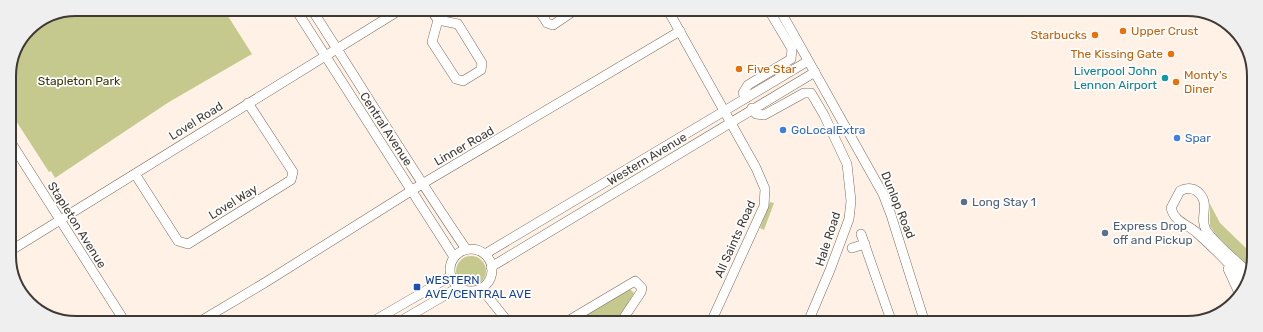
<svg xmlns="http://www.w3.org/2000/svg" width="1263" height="332" font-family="Rubik,sans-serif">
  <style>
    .green { fill: #c6c98e }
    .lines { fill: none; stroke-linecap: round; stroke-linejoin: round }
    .minor-casing { stroke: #796b5d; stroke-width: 10 }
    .minor { stroke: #fff; stroke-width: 9 }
    .food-dot { fill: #e8710a; stroke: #fff; stroke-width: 1.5 }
    .culture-dot { fill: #0f9aa8; stroke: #fff; stroke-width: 1.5 }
    .shop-dot { fill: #3f7fe0; stroke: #fff; stroke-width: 1.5 }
    .service-dot { fill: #5c6f8a; stroke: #fff; stroke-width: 1.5 }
    .transit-dot { fill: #1a4fb4; stroke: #fff; stroke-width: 1.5 }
    .labels { text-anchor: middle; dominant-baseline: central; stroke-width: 3.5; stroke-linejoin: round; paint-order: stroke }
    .food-label { font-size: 12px; fill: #c56008; stroke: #fff; text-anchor: start }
    .culture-label { font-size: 12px; fill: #0d838f; stroke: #fff; text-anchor: end }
    .park-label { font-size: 12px; fill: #373800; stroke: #fff }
    .street-label { font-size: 12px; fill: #403933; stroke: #fff }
    .shop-label { font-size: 12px; fill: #366cbe; stroke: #fff; text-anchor: start }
    .service-label { font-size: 12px; fill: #4e5e75; stroke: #fff; text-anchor: start }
    .transit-label { font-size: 12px; fill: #164399; stroke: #fff; text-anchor: start }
    .rim { fill: none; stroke: #403933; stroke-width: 2 }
  </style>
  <rect width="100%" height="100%" fill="#fff1e5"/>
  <g class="green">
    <polygon points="226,13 252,54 169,102 55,178 51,171 49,172 9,110 9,72 29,28 51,14"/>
    <polygon points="770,202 774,203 764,230 760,228"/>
    <polygon points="1210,204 1220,223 1253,255 1252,270 1217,236 1210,226"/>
    <circle cx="471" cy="271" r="15"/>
    <polygon points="630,289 634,293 617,322 573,322"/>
  </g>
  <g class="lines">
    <g class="minor-casing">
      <g id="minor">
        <polyline points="540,12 547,23 553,25 572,12"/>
        <polyline points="669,12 756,168 765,189 764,206 711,322"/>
        <polyline points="781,12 883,194 891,215 925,323"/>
        <polyline points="298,13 454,257"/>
        <path d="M 314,13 C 365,92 413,172 466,249"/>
        <polyline points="433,13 438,20 458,24 482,63 481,70 463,81 456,79 432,42 438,20"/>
        <polyline points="746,98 743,93 748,85 791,59 792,49 770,12"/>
        <polyline points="752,108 756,114 764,115 804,93 811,93 824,115 847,164 851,201 849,219 830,270 808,322"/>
        <polyline points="10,141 125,322"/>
        <polyline points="135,174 178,241 188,244 291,180 293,172 248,103"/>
        <polyline points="861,234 892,323"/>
        <polyline points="852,248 865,244"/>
        <circle cx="471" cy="270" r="21"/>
        <polyline points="10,251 395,13"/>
        <polyline points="485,254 808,61"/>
        <polyline points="491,267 815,72"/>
        <polyline points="1228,269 1239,293"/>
        <path d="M 1244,283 C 1234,266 1212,247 1197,233 C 1188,224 1175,223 1171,208 L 1180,191 C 1187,187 1195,188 1200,194 C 1210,205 1199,218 1206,230 C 1214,243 1238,262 1250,274"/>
        <polyline points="481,288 508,322"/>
        <polyline points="199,322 266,282 422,184 680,31"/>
        <polyline points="372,322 451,276"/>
        <polyline points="399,322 459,287"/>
        <polyline points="566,322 635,281 642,288 641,292 621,322"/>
      </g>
    </g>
    <use href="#minor" class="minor"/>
  </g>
  <g class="food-dot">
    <circle cx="1123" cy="31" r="4"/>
    <circle cx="1095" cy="35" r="4"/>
    <circle cx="1171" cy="54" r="4"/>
    <circle cx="739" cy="69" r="4"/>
    <circle cx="1176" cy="82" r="4"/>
  </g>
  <circle class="culture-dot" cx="1165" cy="78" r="4"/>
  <g class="shop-dot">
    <circle cx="783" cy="130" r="4"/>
    <circle cx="1177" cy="138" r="4"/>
  </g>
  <g class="service-dot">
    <circle cx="964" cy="202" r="4"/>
    <circle cx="1105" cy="233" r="4"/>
  </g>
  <rect class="transit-dot" x="413" y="283" width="8" height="8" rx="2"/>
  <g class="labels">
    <g class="food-label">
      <text x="1131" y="31">Upper Crust</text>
      <text x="1087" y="35" text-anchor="end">Starbucks</text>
      <text x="1163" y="54" text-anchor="end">The Kissing Gate</text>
      <text x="747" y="69">Five Star</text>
      <text x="1184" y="75">Monty's<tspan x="1184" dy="14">Diner</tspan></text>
    </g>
    <g class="culture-label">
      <text x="1157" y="71">Liverpool John<tspan x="1157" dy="14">Lennon Airport</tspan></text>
    </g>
    <g class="park-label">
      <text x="79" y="81">Stapleton Park</text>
    </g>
    <g class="street-label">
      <text transform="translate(196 121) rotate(-32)">Lovel Road</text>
      <text transform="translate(386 129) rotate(57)">Central Avenue</text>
      <text transform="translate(464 146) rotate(-30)">Linner Road</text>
      <text transform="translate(647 159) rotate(-31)">Western Avenue</text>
      <text transform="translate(233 202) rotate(-32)">Lovel Way</text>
      <text transform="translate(898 205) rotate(68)">Dunlop Road</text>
      <text transform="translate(77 225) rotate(58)">Stapleton Avenue</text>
      <text transform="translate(735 239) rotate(-66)">All Saints Road</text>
      <text transform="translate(828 239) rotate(-72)">Hale Road</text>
    </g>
    <g class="shop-label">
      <text x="791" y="130">GoLocalExtra</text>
      <text x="1185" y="138">Spar</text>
    </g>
    <g class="service-label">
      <text x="972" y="202">Long Stay 1</text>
      <text x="1113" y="226">Express Drop<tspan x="1113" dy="14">off and Pickup</tspan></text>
    </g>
    <g class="transit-label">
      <text x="425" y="280">WESTERN<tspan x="425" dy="14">AVE/CENTRAL AVE</tspan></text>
    </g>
  </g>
  <path d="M0 0H1263V332H0ZM76 16H1187A60 60 0 0 1 1247 76V256A60 60 0 0 1 1187 316H76A60 60 0 0 1 16 256V76A60 60 0 0 1 76 16Z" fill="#f0efef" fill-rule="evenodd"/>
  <path class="rim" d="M76 16H1187A60 60 0 0 1 1247 76V256A60 60 0 0 1 1187 316H76A60 60 0 0 1 16 256V76A60 60 0 0 1 76 16Z"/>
</svg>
